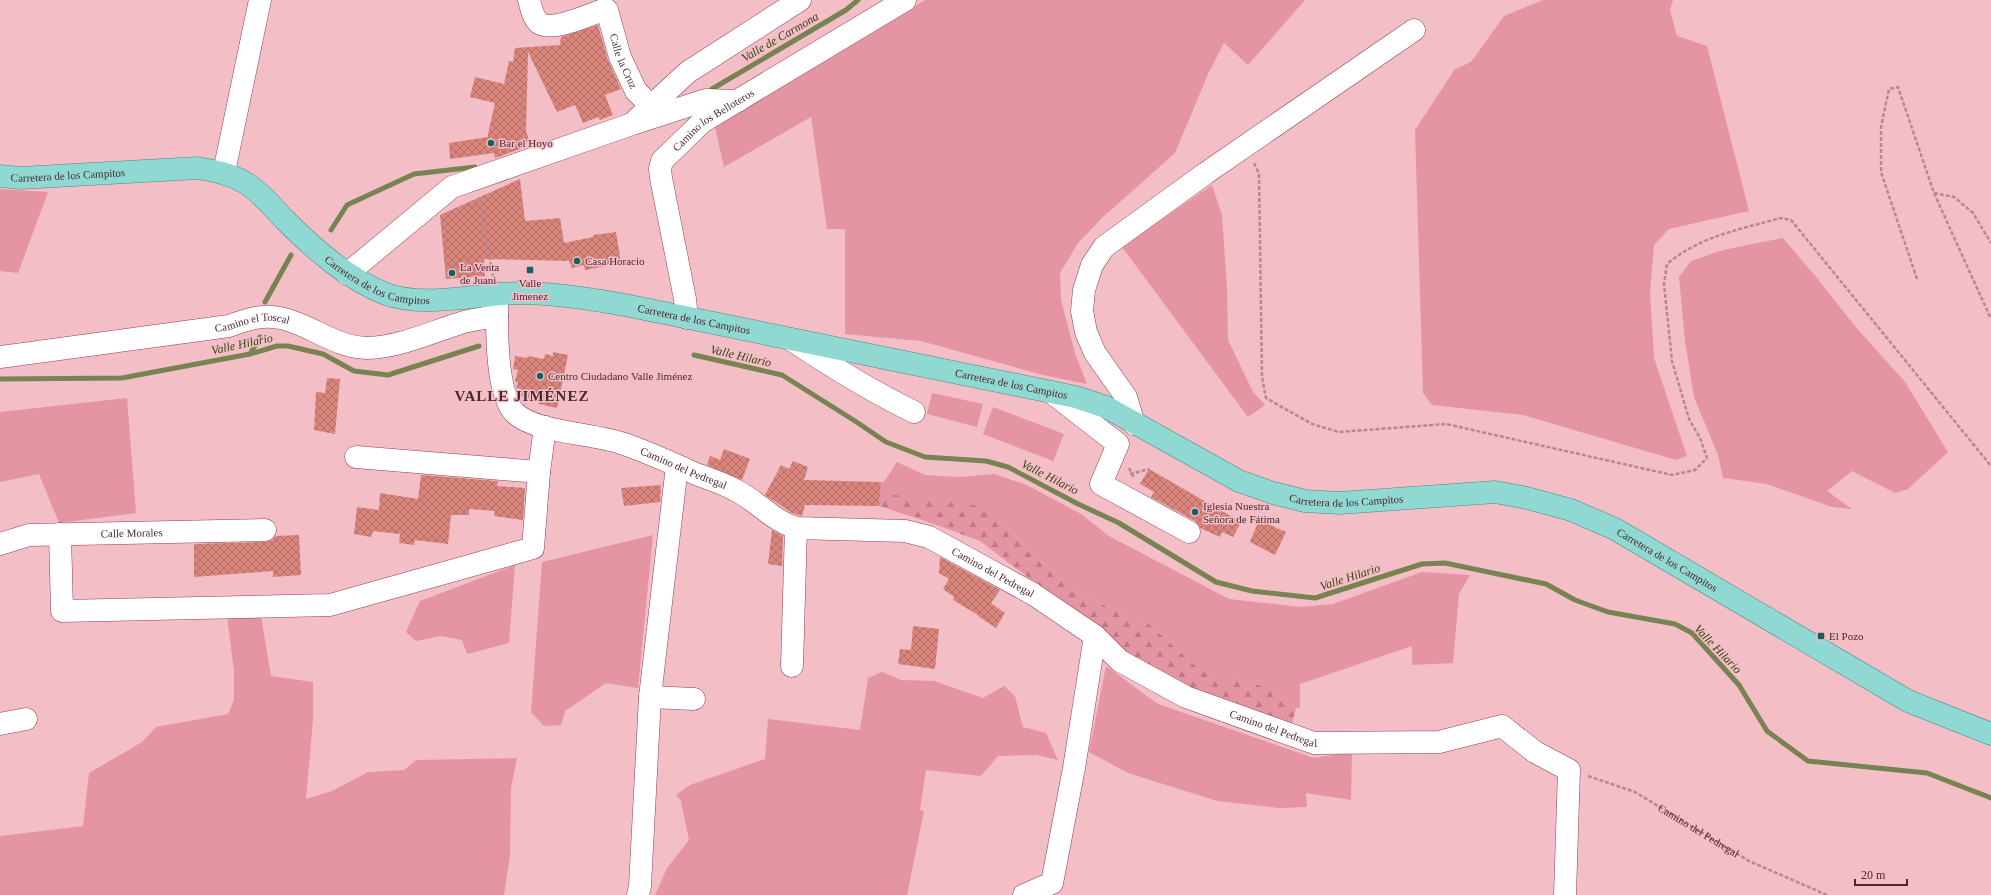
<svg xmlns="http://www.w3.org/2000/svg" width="1991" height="895" font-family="'Times New Roman',serif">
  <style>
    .grass { fill: #e594a4 }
    .forest { fill: url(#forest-firs) }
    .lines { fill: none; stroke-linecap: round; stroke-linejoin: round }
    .stream { stroke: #788352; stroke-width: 5 }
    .building { fill: url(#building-cross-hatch) }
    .minor-casing { stroke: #8c4052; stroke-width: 23 }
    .major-casing { stroke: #488a86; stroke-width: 23 }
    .path { stroke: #b88891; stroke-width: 2.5; stroke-dasharray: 4 2; stroke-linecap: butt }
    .minor { stroke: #fff; stroke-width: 22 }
    .major { stroke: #90d8d2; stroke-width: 22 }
    .poi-dot { fill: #15625c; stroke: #f4bec7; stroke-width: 1.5 }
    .labels { text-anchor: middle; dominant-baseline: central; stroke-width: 3; stroke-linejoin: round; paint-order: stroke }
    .street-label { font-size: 11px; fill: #4b2830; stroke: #f4bec7 }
    .poi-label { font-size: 11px; fill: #4b2830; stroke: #f4bec7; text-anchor: start }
    .water-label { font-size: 12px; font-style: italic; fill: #334610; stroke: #f4bec7 }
    .district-label { font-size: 15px; font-weight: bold; letter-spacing: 1px; fill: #4b2830; stroke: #f4bec7 }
  </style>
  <defs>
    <pattern id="forest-firs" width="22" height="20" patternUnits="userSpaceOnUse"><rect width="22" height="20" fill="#e594a4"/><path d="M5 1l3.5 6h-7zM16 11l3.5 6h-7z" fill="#bc7986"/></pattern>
    <pattern id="building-cross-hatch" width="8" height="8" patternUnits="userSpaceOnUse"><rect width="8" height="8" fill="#d9857c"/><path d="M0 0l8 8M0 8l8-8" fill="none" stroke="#b26d66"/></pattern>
  </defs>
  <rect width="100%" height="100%" fill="#f4bec7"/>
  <g class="grass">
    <polygon points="925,0 1305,0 1248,65 1224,43 1208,74 1175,153 1103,217 1078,243 1060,273 1061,300 1075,353 1087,384 1043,375 921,341 845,334 845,229 827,229 811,117 724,167 714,123 804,73"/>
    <polygon points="1543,0 1673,0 1670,10 1677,36 1707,46 1749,211 1669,229 1654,245 1650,293 1654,358 1687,456 1676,460 1523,415 1432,405 1423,393 1415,130 1455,69 1471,62 1504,16"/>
    <polygon points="1212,185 1222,215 1227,288 1228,340 1253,392 1265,405 1248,417 1122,247"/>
    <polygon points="0,189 48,192 18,273 0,271"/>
    <polygon points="1783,238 1817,278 1854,325 1905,382 1948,452 1908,489 1895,493 1852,471 1827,491 1852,509 1832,507 1767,484 1723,478 1718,455 1694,397 1685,341 1679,277 1691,261 1723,250"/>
    <polygon points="932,393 983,404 977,427 927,414"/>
    <polygon points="127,398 136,513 59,523 39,474 0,482 0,412"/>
    <polygon points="993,407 1064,434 1053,461 983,434"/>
    <polygon points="897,462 925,475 960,477 994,474 1027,485 1081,514 1109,536 1229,599 1301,607 1333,604 1422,572 1470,575 1459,594 1453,663 1412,665 1412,646 1300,684 1300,708 1296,708 1277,690 1200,670 1148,623 1109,608 1062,581 1001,522 880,493 881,482 884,482"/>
    <polygon points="653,535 638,688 606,683 565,711 561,725 544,726 531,712 542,562"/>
    <polygon points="515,565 509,643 467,654 462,640 441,636 416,641 406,632 420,601"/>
    <polygon points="227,616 261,616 271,676 313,682 313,719 306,799 332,791 368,772 404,770 416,760 517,758 511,788 510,855 504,895 0,895 0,836 83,826 89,773 142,742 156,727 228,714 234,700 234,671"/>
    <polygon points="1106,666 1158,704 1314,758 1352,752 1351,800 1306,793 1307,807 1280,808 1217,801 1128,773 1089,752"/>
    <polygon points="882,672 901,680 934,681 983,698 1004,686 1015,696 1023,727 1046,733 1058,760 1037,755 998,756 981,776 926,770 920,810 924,811 907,895 655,895 667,868 689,840 681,801 676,795 690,785 765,759 768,719 860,730 868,678"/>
  </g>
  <polygon class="forest" points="880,493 979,506 1001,522 1062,581 1109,608 1148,623 1200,670 1277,690 1296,708 1292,724 1190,692 1123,654 1091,622 1030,579 980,541 928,522 879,506"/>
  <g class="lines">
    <g class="stream">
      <polyline points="712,89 846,10 858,0"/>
      <polyline points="331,230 347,205 414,174 475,167"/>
      <polyline points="265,302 291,255"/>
      <polyline points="250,354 260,337"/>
      <polyline points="694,355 782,375 855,421 886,442 925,457 986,461 1008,467 1076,503 1119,523 1216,582 1252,591 1315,598 1422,564 1445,563 1546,584 1575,600 1608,612 1675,624 1692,633 1739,685 1767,731 1808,761 1927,773 1991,798"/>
      <polyline points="0,379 122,378 250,354 277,346 288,346 323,354 354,371 388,375 479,346"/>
    </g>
  </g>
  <g class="building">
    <polygon points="598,25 608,60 621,89 605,95 613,115 600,120 598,117 583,123 575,105 557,112 528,52 526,131 529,141 519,145 520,149 495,158 494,153 450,159 449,143 488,137 488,134 495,103 470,97 475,77 504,84 509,61 513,62 515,48 560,45 561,37"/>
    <polygon points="520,179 525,221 560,218 564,243 593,237 593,235 616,232 621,263 585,270 584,265 572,268 569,261 484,259 485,276 446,279 440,215"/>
    <polygon points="553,352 568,355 557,408 539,404 539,401 520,396 521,389 516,388 518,382 515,381 518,370 513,369 515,356 527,358 528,356 544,359 545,354 553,356"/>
    <polygon points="327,378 340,379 335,434 314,430 316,392 325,393"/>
    <polygon points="724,449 750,459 742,480 707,465 710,456 720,460"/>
    <polygon points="793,461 808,467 804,480 881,482 879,506 805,505 802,516 792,513 765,495 781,465 789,469"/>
    <polygon points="1149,469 1241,522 1233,537 1222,532 1220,537 1200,528 1195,521 1151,497 1154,492 1140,484"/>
    <polygon points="421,475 498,481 497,486 525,488 523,520 494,516 495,511 469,509 469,515 451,515 448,544 415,540 414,545 399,543 400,534 373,531 371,537 354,534 357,507 379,510 380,493 418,499"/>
    <polygon points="661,485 660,502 624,506 621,488"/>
    <polygon points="1259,520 1286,532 1275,555 1250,542"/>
    <polygon points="772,530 783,536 782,566 768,564"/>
    <polygon points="299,535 301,575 273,577 273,571 194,577 194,544 265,542 272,540 276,536"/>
    <polygon points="940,557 1000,590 991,603 1005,613 996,628 978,616 978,615 953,600 954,597 943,589 949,579 939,573"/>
    <polygon points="913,626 939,629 935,669 898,664 900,649 911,650"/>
  </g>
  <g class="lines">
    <g class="minor-casing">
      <g id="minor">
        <path id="s2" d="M 529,0 C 531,7 533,18 539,23 C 552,32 589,15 603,10 L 607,10 L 620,57 L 636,91 L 651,106"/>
        <polyline points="637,119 688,72 800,0"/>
        <polyline points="224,172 260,0"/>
        <polyline points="347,274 452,187 632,124 706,100 738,101"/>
        <path id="s3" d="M 497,294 C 497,324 495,390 514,412 C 534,433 593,433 621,443 C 646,451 671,463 696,474 C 709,479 723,483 735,490 C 758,501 771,520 796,528 L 905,531 L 929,537 L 1033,594 L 1095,636 L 1120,661 L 1186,697 L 1314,743 L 1439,742 L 1502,726 L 1535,752 L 1569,770 L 1565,895"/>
        <path id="s4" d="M 687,318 L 685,299 L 661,178 L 660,169 L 662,161 L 702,122 L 905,0"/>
        <path d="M 790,339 C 832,367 869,390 914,412"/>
        <path id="s5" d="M 0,357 L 229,326 C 245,320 263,314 280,318 C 308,323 336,348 367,348 C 401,347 431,332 464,322 C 474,319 486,318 497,316"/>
        <polyline points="1051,392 1118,444 1101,484 1189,532"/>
        <polyline points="1134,424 1126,397 1095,353 1086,332 1082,311 1084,290 1092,265 1104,247 1206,173 1414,30"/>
        <polyline points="356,457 539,472"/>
        <polyline points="60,534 62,611 330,605 533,548 539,472 545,427"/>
        <path id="s6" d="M 0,544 L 29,535 L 265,530"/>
        <polyline points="792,666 796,528"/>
        <polyline points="650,697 694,699"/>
        <polyline points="0,724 26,719"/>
        <polyline points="638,895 640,886 650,697 677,466"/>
        <polyline points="1024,895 1052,883 1074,768 1095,636"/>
      </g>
    </g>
    <g class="major-casing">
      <g id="major">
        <path id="s7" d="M 0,176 L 20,178 L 198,168 C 215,171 230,174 244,182 C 262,193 272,207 286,221 C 315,250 348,279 386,294 C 424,308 478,294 518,293 C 556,293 593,299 630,306 L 1076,397 L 1106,407 L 1239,481 L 1273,493 L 1305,501 L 1340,503 L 1495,492 L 1527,498 L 1571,510 L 1615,529 L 1908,701 L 1991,734"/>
      </g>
    </g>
    <g class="path">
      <path d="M 1254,163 L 1259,174 L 1262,377 L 1266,398 L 1312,424 L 1339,432 L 1446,424 L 1672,475 L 1695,470 L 1707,458 L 1700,438 L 1689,419 L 1672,361 L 1664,284 L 1667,264 C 1700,236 1741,229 1781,218 L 1791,220 L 1991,466"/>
      <polyline points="1934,193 1954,197 1973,213 1991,243"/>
      <polyline points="479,197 493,276"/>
      <polyline points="1917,279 1881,172 1881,127 1889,89 1898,87 1934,193 1991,319"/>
      <polyline points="1129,468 1134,478"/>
      <polyline points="1130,474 1149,469"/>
      <path id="s1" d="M 1588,776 L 1635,792 L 1749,861 L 1827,895"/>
    </g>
    <use href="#minor" class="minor"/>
    <use href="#major" class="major"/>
  </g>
  <g class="poi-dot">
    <circle cx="491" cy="143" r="4"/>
    <circle cx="577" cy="261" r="4"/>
    <rect x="526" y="266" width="8" height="8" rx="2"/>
    <circle cx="452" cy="273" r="4"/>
    <circle cx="540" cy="376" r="4"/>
    <circle cx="1195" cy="512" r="4"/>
    <rect x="1817" y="632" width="8" height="8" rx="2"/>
  </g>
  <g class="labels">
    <g class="street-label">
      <text stroke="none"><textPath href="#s2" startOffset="150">Calle la Cruz</textPath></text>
      <text stroke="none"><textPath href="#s4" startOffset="226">Camino los Belloteros</textPath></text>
      <text stroke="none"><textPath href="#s7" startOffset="68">Carretera de los Campitos</textPath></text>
      <text stroke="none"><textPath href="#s7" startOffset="416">Carretera de los Campitos</textPath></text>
      <text stroke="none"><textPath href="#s7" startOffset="740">Carretera de los Campitos</textPath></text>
      <text stroke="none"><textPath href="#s5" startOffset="255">Camino el Toscal</textPath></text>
      <text stroke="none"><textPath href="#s7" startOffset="1064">Carretera de los Campitos</textPath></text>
      <text stroke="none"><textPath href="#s3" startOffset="301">Camino del Pedregal</textPath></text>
      <text stroke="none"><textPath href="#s7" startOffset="1424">Carretera de los Campitos</textPath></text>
      <text stroke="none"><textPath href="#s6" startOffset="133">Calle Morales</textPath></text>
      <text stroke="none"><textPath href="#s7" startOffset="1760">Carretera de los Campitos</textPath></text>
      <text stroke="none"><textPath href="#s3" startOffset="636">Camino del Pedregal</textPath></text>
      <text stroke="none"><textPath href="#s3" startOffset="960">Camino del Pedregal</textPath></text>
      <text stroke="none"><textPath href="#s1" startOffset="124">Camino del Pedregal</textPath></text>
    </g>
    <g class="poi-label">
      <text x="499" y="143">Bar el Hoyo</text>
      <text x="585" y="261">Casa Horacio</text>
      <text x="460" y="267">La Venta<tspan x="460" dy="13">de Juani</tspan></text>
      <text x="530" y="283" text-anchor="middle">Valle<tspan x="530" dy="13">Jimenez</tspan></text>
      <text x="548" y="376">Centro Ciudadano Valle Jiménez</text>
      <text x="1203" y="506">Iglesia Nuestra<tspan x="1203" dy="13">Señora de Fátima</tspan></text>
      <text x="1829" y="636">El Pozo</text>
    </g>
    <g class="water-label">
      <text transform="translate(780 37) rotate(-30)">Valle de Carmona</text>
      <text transform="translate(242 344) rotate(-12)">Valle Hilario</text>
      <text transform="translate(741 356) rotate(13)">Valle Hilario</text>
      <text transform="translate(1050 477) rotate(27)">Valle Hilario</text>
      <text transform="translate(1350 577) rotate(-18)">Valle Hilario</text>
      <text transform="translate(1718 649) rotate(46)">Valle Hilario</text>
    </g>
    <g class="district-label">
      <text x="522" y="396">VALLE JIMÉNEZ</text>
    </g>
  </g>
  <path d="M1855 879v6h52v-6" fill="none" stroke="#4b2830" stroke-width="2"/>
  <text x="1861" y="879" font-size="12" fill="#4b2830" stroke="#f4bec7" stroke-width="3" paint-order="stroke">20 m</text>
</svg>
